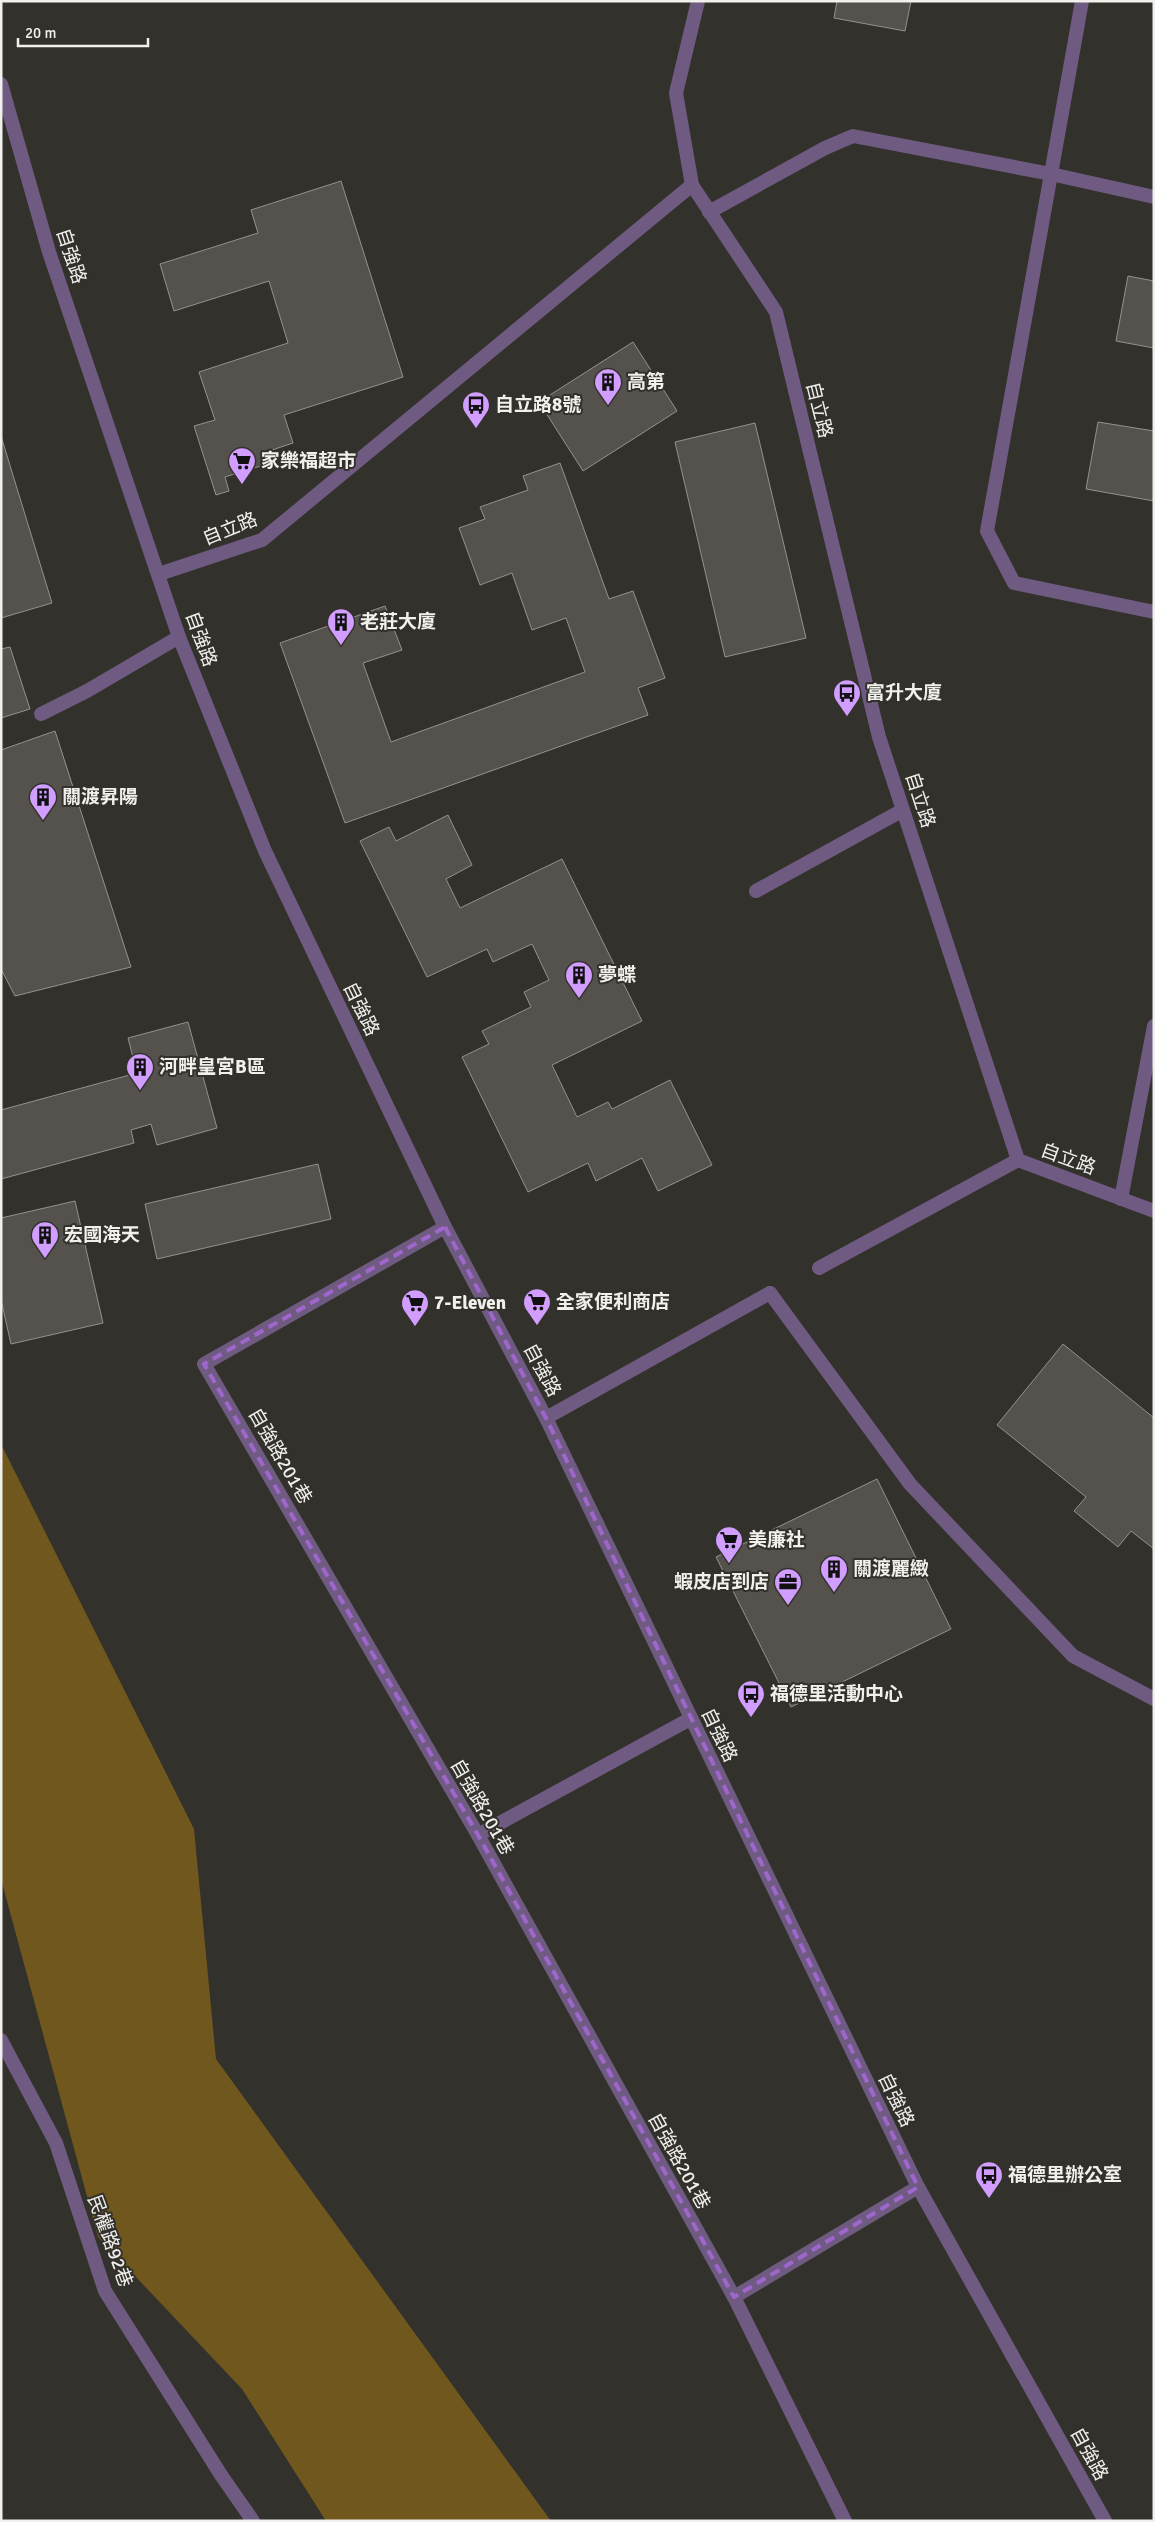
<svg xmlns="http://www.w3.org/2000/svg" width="1155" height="2522" font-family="Signika,'Noto Sans TC',sans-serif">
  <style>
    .green { fill: #70571d }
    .building { fill: #55524d; stroke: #95928d }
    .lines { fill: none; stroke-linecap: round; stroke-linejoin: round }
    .service { stroke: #6f5b81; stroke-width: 14 }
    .minor { stroke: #6f5b81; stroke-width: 14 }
    .marked { fill: none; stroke: #9f67cd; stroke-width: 4; stroke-dasharray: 10 6; stroke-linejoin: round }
    .labels { text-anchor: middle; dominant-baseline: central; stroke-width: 4; stroke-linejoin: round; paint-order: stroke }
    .street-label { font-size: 19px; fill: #f2f0ed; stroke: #33312c }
    .poi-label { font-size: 19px; font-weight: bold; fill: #f2f0ed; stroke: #33312c; text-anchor: start }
  </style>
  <rect width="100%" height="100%" fill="#33312c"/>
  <polygon class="green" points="1,1444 194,1829 216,2059 551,2521 326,2521 242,2389 98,2237 1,1879"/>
  <g class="building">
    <polygon points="837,1 911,1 905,31 834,18"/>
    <polygon points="341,181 403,377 284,415 293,443 263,453 267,464 225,477 229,491 216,495 194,426 215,420 199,372 288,343 269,281 174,311 160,264 258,233 251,210"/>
    <polygon points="1128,276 1154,281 1154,348 1116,341"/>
    <polygon points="633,342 677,411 583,471 539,402"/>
    <polygon points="1098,422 1154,431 1154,501 1086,489"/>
    <polygon points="755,423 806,638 725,657 675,442"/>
    <polygon points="1,436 52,603 1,618"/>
    <polygon points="560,463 609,599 633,591 665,678 638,688 648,715 345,823 280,643 385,606 402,650 363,663 391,742 585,672 566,618 532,630 512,573 480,585 459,528 485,519 480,507 528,490 523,476"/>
    <polygon points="10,647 30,709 1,718 1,649"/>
    <polygon points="55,731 131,967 15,996 1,969 1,750"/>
    <polygon points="448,815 472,865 446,879 460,908 562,859 642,1021 552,1065 577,1117 608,1102 612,1109 670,1080 712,1165 658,1191 642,1158 596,1181 588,1163 528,1192 462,1057 489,1044 482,1031 531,1007 524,992 549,980 532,944 493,962 487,949 427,977 360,841 389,827 396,841"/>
    <polygon points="188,1022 217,1128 157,1145 151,1124 131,1130 134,1143 1,1179 1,1110 137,1073 128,1038"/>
    <polygon points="318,1164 331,1219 157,1259 145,1204"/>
    <polygon points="75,1201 103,1323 11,1344 1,1300 1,1218"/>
    <polygon points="1063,1344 1154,1418 1154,1549 1131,1531 1118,1547 1074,1511 1086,1497 997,1425"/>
    <polygon points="877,1479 951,1629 791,1707 716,1557"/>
  </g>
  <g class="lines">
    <g class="service">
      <polyline points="1082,1 987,531 1014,583 1154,612"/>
      <polyline points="692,185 676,93 698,1"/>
      <polyline points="709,212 825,148 853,136 1051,174 1154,197"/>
      <polyline points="756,891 903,810"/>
      <polyline points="1121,1199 1154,1026"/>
      <polyline points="770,1293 910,1484 1073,1656 1154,1699"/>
    </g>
    <g class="minor">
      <polyline points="1,84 49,252 179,637 265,851 445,1227 546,1418 918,2187 1105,2521"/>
      <polyline points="159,574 262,540 692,185 776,312 879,737 1018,1160 1154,1211"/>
      <polyline points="41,714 87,691 179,637"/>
      <polyline points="445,1227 204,1364 478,1835 734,2297 845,2521"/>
      <polyline points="819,1268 1018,1160"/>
      <polyline points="546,1418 770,1293"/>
      <polyline points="478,1835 690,1719"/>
      <polyline points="1,2040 56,2143 105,2291 221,2475 253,2521"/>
      <polyline points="734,2297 918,2187"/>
    </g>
  </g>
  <path class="marked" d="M 445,1227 L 546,1418 L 918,2187 L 734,2297 L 478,1835 L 204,1364 Z"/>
  <defs>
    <g id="building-pin" transform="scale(1.4375)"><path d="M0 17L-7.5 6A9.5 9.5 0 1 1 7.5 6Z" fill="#d19dfe" stroke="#33312c"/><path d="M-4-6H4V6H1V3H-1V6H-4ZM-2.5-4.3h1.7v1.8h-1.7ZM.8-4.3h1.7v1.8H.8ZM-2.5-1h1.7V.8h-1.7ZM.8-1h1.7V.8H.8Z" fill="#111"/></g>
    <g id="bus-pin" transform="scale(1.4375)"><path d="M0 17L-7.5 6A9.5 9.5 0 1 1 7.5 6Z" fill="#d19dfe" stroke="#33312c"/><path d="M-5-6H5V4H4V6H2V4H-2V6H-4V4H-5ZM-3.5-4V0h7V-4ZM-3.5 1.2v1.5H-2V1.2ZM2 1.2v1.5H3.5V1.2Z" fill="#111"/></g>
    <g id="supermarket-pin" transform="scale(1.4375)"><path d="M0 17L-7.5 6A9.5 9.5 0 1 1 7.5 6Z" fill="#d19dfe" stroke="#33312c"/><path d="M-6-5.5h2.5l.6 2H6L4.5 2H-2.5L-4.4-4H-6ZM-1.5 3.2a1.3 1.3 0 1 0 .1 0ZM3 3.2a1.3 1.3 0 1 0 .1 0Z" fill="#111"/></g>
    <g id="office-pin" transform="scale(1.4375)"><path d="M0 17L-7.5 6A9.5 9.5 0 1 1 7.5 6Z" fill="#d19dfe" stroke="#33312c"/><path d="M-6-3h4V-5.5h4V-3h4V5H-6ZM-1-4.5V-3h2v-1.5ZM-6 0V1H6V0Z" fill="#111"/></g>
  </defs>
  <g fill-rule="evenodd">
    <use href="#building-pin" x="608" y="382"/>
    <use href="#bus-pin" x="476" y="405"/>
    <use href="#supermarket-pin" x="242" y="461"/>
    <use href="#building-pin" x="341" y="622"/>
    <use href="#bus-pin" x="847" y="693"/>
    <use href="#building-pin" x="43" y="797"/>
    <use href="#building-pin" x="579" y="975"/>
    <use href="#building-pin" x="140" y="1067"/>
    <use href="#building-pin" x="45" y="1235"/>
    <use href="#supermarket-pin" x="537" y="1302"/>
    <use href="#supermarket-pin" x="415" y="1303"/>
    <use href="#supermarket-pin" x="729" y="1540"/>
    <use href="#building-pin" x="834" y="1569"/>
    <use href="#office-pin" x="788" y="1582"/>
    <use href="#bus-pin" x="751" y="1694"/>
    <use href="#bus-pin" x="989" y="2175"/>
  </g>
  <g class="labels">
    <g class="street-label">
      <text transform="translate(71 256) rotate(72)">自強路</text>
      <text transform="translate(819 410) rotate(76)">自立路</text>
      <text transform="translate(230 529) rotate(-22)">自立路</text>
      <text transform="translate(201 639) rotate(70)">自強路</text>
      <text transform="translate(920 800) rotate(72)">自立路</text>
      <text transform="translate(361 1009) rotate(64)">自強路</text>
      <text transform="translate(1068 1159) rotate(20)">自立路</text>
      <text transform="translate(542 1370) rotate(62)">自強路</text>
      <text transform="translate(280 1456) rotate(60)">自強路201巷</text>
      <text transform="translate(719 1735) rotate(64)">自強路</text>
      <text transform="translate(482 1807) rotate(60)">自強路201巷</text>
      <text transform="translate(896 2100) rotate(64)">自強路</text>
      <text transform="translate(679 2161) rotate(61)">自強路201巷</text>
      <text transform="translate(110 2241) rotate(70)">民權路92巷</text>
      <text transform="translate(1089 2454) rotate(61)">自強路</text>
    </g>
    <g class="poi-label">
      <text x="627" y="382">高第</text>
      <text x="495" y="405">自立路8號</text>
      <text x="261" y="461">家樂福超市</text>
      <text x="360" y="622">老莊大廈</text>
      <text x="866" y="693">富升大廈</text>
      <text x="62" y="797">關渡昇陽</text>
      <text x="598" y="975">夢蝶</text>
      <text x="159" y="1067">河畔皇宮B區</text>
      <text x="64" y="1235">宏國海天</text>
      <text x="556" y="1302">全家便利商店</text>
      <text x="434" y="1303">7-Eleven</text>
      <text x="748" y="1540">美廉社</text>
      <text x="853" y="1569">關渡麗緻</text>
      <text x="769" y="1582" text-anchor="end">蝦皮店到店</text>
      <text x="770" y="1694">福德里活動中心</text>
      <text x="1008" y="2175">福德里辦公室</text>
    </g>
  </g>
  <rect width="1155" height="2522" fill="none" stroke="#f2f0ed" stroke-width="5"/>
  <path d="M18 38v8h130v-8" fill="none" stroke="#f2f0ed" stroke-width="2.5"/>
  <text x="25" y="38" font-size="15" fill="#f2f0ed" stroke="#33312c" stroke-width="4" paint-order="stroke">20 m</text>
</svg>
